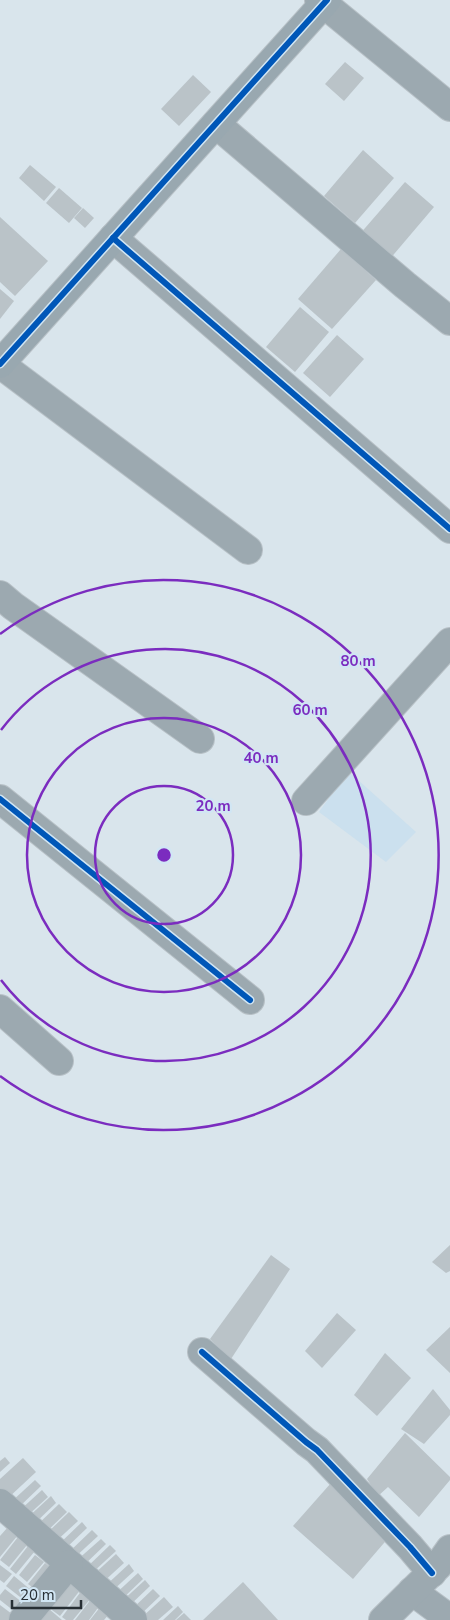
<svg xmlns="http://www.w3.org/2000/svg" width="450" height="1620" font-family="'Nunito Sans',sans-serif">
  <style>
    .built { fill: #cbe0ee }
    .building { fill: #bac3c8 }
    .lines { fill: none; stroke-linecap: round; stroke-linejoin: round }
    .street-casing { stroke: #b7c0c6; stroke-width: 30 }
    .secondary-casing { stroke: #b7c0c6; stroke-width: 30 }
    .street { stroke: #9ca9b0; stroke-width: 28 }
    .secondary { stroke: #99a8b0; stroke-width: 28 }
    .cycleway-casing { stroke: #d1e6f4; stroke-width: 9 }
    .cycleway { stroke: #0057b8; stroke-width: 6 }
    .ring { fill: none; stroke: #7b2cbf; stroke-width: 2.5 }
    .centre { fill: #7b2cbf; stroke: #d1e6f4; stroke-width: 2.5 }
    .ring-label { font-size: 15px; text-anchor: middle; font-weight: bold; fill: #7b2cbf; stroke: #d1e6f4; stroke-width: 4.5; stroke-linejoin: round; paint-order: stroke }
  </style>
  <rect width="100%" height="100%" fill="#d9e5ec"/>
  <polygon class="built" points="348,771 416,832 386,862 319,812"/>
  <g class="building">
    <polygon points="345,62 364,78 344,101 325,84"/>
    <polygon points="193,75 211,92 179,126 161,109"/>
    <polygon points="363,150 394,178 355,223 324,196"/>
    <polygon points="30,165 56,187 44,201 19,178"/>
    <polygon points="405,182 434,207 389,260 359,235"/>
    <polygon points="59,188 82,208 69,223 46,203"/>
    <polygon points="83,208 94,218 85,228 74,218"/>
    <polygon points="0,217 48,261 15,296 0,282"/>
    <polygon points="341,249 376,280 332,329 298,299"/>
    <polygon points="0,289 14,301 0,319"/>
    <polygon points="300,307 329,332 295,372 266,347"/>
    <polygon points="337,335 364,359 330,397 303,373"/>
    <polygon points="450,1245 450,1271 446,1273 432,1262"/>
    <polygon points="271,1255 290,1269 231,1359 210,1339"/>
    <polygon points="337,1313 356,1330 322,1368 305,1351"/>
    <polygon points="450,1327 450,1373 426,1350"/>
    <polygon points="385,1353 411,1378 377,1416 354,1395"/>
    <polygon points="433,1389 450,1410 450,1415 424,1444 401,1429"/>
    <polygon points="405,1433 450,1477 450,1480 419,1517 388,1487 378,1496 367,1479"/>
    <polygon points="5,1457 10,1463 0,1472 0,1461"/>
    <polygon points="23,1458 36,1472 7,1499 0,1491 0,1479"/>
    <polygon points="35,1480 41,1486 17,1509 11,1502"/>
    <polygon points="331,1483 390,1536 353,1579 293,1526"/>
    <polygon points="42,1490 48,1497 25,1518 19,1511"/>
    <polygon points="51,1496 56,1503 31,1527 25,1520"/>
    <polygon points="59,1504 67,1512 43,1535 35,1527"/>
    <polygon points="69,1512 78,1521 53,1544 45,1535"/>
    <polygon points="82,1522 87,1528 63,1551 58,1545"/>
    <polygon points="8,1527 18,1535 0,1557 0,1536"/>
    <polygon points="92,1530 98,1536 73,1559 68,1553"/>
    <polygon points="18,1537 27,1545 9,1567 0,1560"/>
    <polygon points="101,1539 106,1544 82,1567 76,1561"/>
    <polygon points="110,1545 116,1551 91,1574 86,1568"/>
    <polygon points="28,1546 35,1551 16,1574 10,1569"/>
    <polygon points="116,1554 124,1563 101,1584 93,1575"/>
    <polygon points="35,1555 44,1562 27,1582 19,1575"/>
    <polygon points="45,1563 55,1571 39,1592 28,1584"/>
    <polygon points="129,1564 134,1571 110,1593 104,1587"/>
    <polygon points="0,1565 12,1574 4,1583 0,1580"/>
    <polygon points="138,1573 143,1579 119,1602 113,1596"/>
    <polygon points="14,1576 37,1595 29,1604 6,1586"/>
    <polygon points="69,1580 81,1589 60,1616 48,1607"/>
    <polygon points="145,1580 150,1586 126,1609 120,1603"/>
    <polygon points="243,1582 278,1620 203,1620"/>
    <polygon points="5,1589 27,1606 19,1615 0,1600 0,1595"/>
    <polygon points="153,1589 160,1596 138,1617 131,1610"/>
    <polygon points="82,1590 91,1598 73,1620 66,1620 62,1617"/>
    <polygon points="164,1597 173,1607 158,1620 143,1620 141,1618"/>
    <polygon points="92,1598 100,1605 89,1620 75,1620"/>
    <polygon points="0,1605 16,1617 14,1620 0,1620"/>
    <polygon points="101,1606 110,1613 104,1620 90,1620"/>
    <polygon points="178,1606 183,1612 175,1620 163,1620"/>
    <polygon points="49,1609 62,1620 41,1620"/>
    <polygon points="184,1613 191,1620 176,1620"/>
  </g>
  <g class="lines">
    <g class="street-casing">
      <g id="street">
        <polyline points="319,0 450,107"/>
        <polyline points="216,124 405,285 450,321"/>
        <polyline points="113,238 450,529"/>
        <polyline points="0,364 248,550"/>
        <polyline points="0,595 13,606 200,739"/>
        <polyline points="0,799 250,1000"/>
        <polyline points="306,801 450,642"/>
        <polyline points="0,1009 59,1061"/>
        <polyline points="202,1352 306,1442 317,1450 410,1547 432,1573"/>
        <polyline points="0,1503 133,1620"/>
        <polyline points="412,1591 450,1619"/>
        <polyline points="23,1620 69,1564"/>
        <polyline points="383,1620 438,1566 450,1549"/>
      </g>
    </g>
    <g class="secondary-casing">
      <polyline id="secondary" points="0,364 327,0"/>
    </g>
    <use href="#street" class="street"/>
    <use href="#secondary" class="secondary"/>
    <g class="cycleway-casing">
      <g id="cycleway">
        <polyline points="113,238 450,529"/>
        <polyline points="0,364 327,0"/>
        <polyline points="0,799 250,1000"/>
        <polyline points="202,1352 306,1442 317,1450 410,1547 432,1573"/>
      </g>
    </g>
    <use href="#cycleway" class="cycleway"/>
  </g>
  <g class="ring">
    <circle cx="164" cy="855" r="69"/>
    <circle cx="164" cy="855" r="137"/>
    <path d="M1 730A206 206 0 1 1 1 980"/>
    <path d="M0 634A275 275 0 1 1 0 1076"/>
  </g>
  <circle cx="164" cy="855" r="8" class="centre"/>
  <g class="ring-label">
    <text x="358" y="666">80 m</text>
    <text x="310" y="715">60 m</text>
    <text x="261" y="763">40 m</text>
    <text x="213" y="811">20 m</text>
  </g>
  <path d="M12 1600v8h69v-8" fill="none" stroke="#272f34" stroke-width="2.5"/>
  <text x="20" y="1600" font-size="15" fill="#272f34" stroke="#d1e6f4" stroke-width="4" paint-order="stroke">20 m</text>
</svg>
